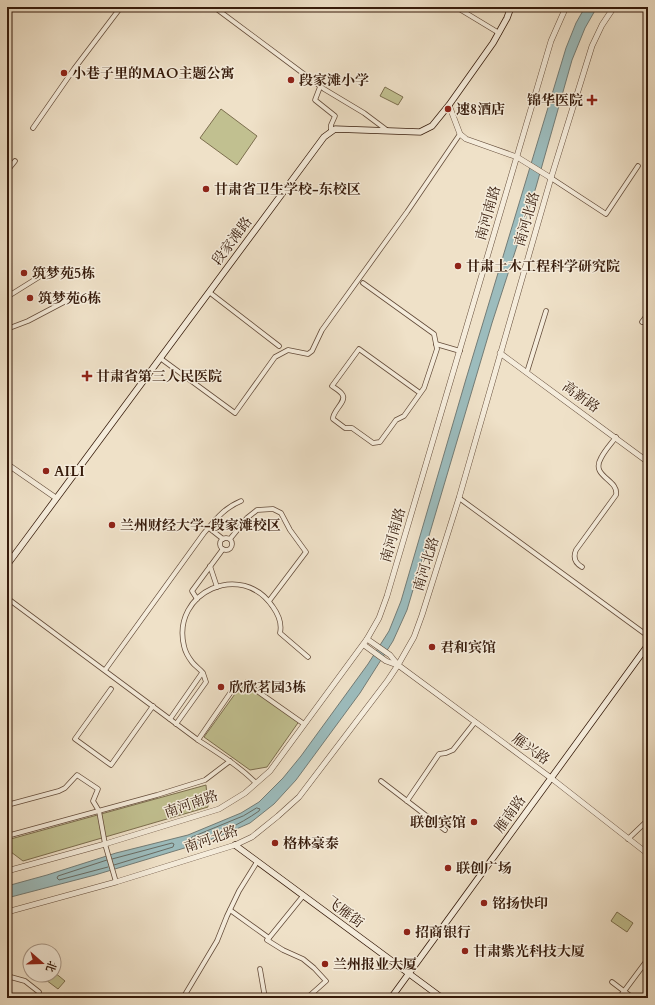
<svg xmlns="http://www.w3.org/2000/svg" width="655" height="1005" font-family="Cardo,'Noto Serif SC',serif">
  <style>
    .green { fill: #c1c090; stroke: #7c6e4e }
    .water { fill: #9cbcbd; stroke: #737c76 }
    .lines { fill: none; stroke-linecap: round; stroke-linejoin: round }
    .shore { stroke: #696c64; stroke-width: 1 }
    .minor-casing { stroke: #644c3a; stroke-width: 5.5 }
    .tertiary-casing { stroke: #644c3a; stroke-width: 6 }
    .secondary-casing { stroke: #361b0b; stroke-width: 7 }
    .minor { stroke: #f5ecdb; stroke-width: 4 }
    .tertiary { stroke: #f5ecdb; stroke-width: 5 }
    .secondary { stroke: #f5ecdb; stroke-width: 5.5 }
    .poi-dot { fill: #8f2418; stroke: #f5ecdb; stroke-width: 1.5 }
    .labels { text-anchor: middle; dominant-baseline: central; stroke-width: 3; stroke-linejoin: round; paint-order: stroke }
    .poi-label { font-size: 14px; font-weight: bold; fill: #361b0b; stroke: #f5ecdb; text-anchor: start }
    .street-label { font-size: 14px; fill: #361b0b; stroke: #f5ecdb }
  </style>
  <rect width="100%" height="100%" fill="#efe1c8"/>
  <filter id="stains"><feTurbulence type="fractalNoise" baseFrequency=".005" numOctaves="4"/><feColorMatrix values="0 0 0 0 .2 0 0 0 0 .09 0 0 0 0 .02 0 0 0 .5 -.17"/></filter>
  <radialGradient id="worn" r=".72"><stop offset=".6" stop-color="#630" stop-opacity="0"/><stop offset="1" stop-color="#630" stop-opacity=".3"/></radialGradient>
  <g class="green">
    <polygon points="385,87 403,97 398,105 380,96"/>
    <polygon points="221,109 257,136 237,165 200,138"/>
    <polygon points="245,680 300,720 267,767 250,770 204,737"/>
    <polygon points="206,785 208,807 23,861 7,849 7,840"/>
    <polygon points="617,912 633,923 627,932 611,921"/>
    <polygon points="54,972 65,981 58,989 42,977 44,975 54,975"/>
  </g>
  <polygon class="water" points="585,7 597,7 585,28 572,60 536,187 492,323 407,610 393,641 360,693 296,780 274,804 250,823 218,837 201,843 95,875 7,898 7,886 47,875 116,853 188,835 241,813 259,802 283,778 301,756 368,664 389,631 401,601 466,379 566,48 576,23"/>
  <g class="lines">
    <g class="shore">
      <path d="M 257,808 L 260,809 L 259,811 C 239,825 217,835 193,841 L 191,840 L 192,837 L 243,816 Z"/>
      <polyline points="112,859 172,843 174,844 173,847 114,865"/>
      <polyline points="107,860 58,876 57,878 59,880 108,867"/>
    </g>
    <g class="minor-casing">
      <g id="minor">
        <polyline points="214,7 324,89 364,113 388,131"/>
        <polyline points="456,7 499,33"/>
        <polyline points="320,87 315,100 335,116 331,125 331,132"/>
        <polyline points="33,128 74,69 121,7"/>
        <polyline points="7,171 15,161"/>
        <polyline points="551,178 606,214 638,166"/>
        <path d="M 363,283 L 434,334 L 437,349 L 424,388 L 404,416 L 396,420 L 380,442 L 373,443 L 352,428 L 345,428 L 333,419 C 332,411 348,401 342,394 C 340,391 335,388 332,386 L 359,349 L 420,393"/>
        <polyline points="209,292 279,346"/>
        <polyline points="7,297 47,272"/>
        <polyline points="642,322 648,314"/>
        <polyline points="7,329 28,321 66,301"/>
        <polyline points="436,344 460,351"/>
        <polyline points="160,358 235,413 275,357 288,350 308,354 312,351 322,330 407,212 460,134"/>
        <polyline points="527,372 546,311"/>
        <polyline points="459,498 648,636"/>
        <polyline points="209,528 223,539"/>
        <circle cx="226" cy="544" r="6"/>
        <polyline points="230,539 247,518 257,510 273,509 281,513 290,530 306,552 269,601"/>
        <polyline points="210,566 217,587"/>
        <path d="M 582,567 C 575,563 573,557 576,550 L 616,495 C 619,479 590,477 601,458 C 605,450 611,444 616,437"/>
        <path d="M 7,598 L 198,740 C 218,753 239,766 256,783"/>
        <polyline points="197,599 192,591 223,549"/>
        <path d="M 105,670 L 204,533 C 216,519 224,508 241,501"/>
        <polyline points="111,689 75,739 111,765 153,706"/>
        <polyline points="170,719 202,673"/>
        <path d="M 176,724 L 206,682 C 205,679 204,676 203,673 C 200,669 195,666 192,662 C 189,658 185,651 184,646 C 171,592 242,560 273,607 C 278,614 282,624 280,633 L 308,657"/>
        <path d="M 198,740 L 233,689 C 238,685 241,684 247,684 L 304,724"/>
        <polyline points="381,781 445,830"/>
        <polyline points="407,801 439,754 446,753 453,750 475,722"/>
        <polyline points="7,805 59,791 65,788 77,775 98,789 93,801 99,811 105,844 116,882"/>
        <polyline points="7,836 157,795 205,780 230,761"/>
        <polyline points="628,839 648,820"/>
        <polyline points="230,910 269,938 267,940 283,950 303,959 314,968 326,981 307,998"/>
        <polyline points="269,938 303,896"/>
        <polyline points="260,969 265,998"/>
        <polyline points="7,976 25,981 39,992"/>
        <polyline points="612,982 633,998"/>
        <polyline points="183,998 217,941 227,916 239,891 257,862"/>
        <polyline points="619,998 648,959"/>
      </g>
    </g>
    <g class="tertiary-casing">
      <g id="tertiary">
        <polyline points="449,105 460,134 466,139 517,157 551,178"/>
        <polyline points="500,353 648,462"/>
        <polyline points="7,464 56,498"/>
        <polyline points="367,639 390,655 398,665 551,778 648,854"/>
        <polyline points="364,645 386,661 397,665"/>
        <polyline points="7,871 105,844 219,809 245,793 270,771 367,639 379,618 387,596 551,41 566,7"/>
        <polyline points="7,912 116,882 235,845 252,837 278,816 299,797 388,680 398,665 414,637 422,615 459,498 551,178 592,46 602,25 614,7"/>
      </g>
    </g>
    <g class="secondary-casing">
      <g id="secondary">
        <polyline points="7,565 324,137 335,129 420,132 432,126 449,105 493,43 507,18 511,7"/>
        <polyline points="235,845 442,998"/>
        <polyline points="391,998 648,645"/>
      </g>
    </g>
    <use href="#minor" class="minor"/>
    <use href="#tertiary" class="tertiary"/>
    <use href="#secondary" class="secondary"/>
  </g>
  <g class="poi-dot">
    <circle cx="64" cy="73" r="4"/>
    <circle cx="291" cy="80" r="4"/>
    <path d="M590 94h4v4h4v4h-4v4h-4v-4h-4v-4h4z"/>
    <circle cx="448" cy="109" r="4"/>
    <circle cx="206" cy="189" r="4"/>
    <circle cx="458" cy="266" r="4"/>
    <circle cx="24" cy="273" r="4"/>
    <circle cx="30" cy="298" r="4"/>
    <path d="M85 370h4v4h4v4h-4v4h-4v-4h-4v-4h4z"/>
    <circle cx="46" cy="471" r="4"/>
    <circle cx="112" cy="525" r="4"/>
    <circle cx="432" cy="647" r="4"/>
    <circle cx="221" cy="687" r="4"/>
    <circle cx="474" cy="822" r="4"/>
    <circle cx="275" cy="843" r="4"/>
    <circle cx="448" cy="868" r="4"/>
    <circle cx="484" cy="903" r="4"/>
    <circle cx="407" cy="932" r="4"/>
    <circle cx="465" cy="951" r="4"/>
    <circle cx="325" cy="964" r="4"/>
  </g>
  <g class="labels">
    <g class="poi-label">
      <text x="72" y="73">小巷子里的MAO主题公寓</text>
      <text x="299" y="80">段家滩小学</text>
      <text x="583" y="100" text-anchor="end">锦华医院</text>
      <text x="456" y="109">速8酒店</text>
      <text x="214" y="189">甘肃省卫生学校-东校区</text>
      <text x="466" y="266">甘肃土木工程科学研究院</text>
      <text x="32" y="273">筑梦苑5栋</text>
      <text x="38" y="298">筑梦苑6栋</text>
      <text x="96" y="376">甘肃省第三人民医院</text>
      <text x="54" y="471">AILI</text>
      <text x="120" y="525">兰州财经大学-段家滩校区</text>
      <text x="440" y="647">君和宾馆</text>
      <text x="229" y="687">欣欣茗园3栋</text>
      <text x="466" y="822" text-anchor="end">联创宾馆</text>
      <text x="283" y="843">格林豪泰</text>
      <text x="456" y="868">联创广场</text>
      <text x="492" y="903">铭扬快印</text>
      <text x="415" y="932">招商银行</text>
      <text x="473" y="951">甘肃紫光科技大厦</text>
      <text x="333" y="964">兰州报业大厦</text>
    </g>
    <g class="street-label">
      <text transform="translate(488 213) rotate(-74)">南河南路</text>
      <text transform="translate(527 219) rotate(-74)">南河北路</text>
      <text transform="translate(232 241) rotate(-53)">段家滩路</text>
      <text transform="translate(581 397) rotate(36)">高新路</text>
      <text transform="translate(393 535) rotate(-74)">南河南路</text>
      <text transform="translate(426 564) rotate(-73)">南河北路</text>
      <text transform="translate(531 749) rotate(36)">雁兴路</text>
      <text transform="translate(191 804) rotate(-19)">南河南路</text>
      <text transform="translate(510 814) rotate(-54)">雁南路</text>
      <text transform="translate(211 839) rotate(-19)">南河北路</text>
      <text transform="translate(345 912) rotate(37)">飞雁街</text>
    </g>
  </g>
  <rect width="655" height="1005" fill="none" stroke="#efe1c8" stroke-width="24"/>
  <rect x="8" y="8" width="639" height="989" fill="none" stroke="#361b0b" stroke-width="2"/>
  <rect x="12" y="12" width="631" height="981" fill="none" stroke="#361b0b"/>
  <g transform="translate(42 963) rotate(110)"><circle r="19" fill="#f5ecdb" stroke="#a99888"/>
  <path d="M0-3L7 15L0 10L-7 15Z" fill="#8f2418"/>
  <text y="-6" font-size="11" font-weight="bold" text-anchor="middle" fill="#361b0b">北</text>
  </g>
  <rect width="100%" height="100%" filter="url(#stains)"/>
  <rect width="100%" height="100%" fill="url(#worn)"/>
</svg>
